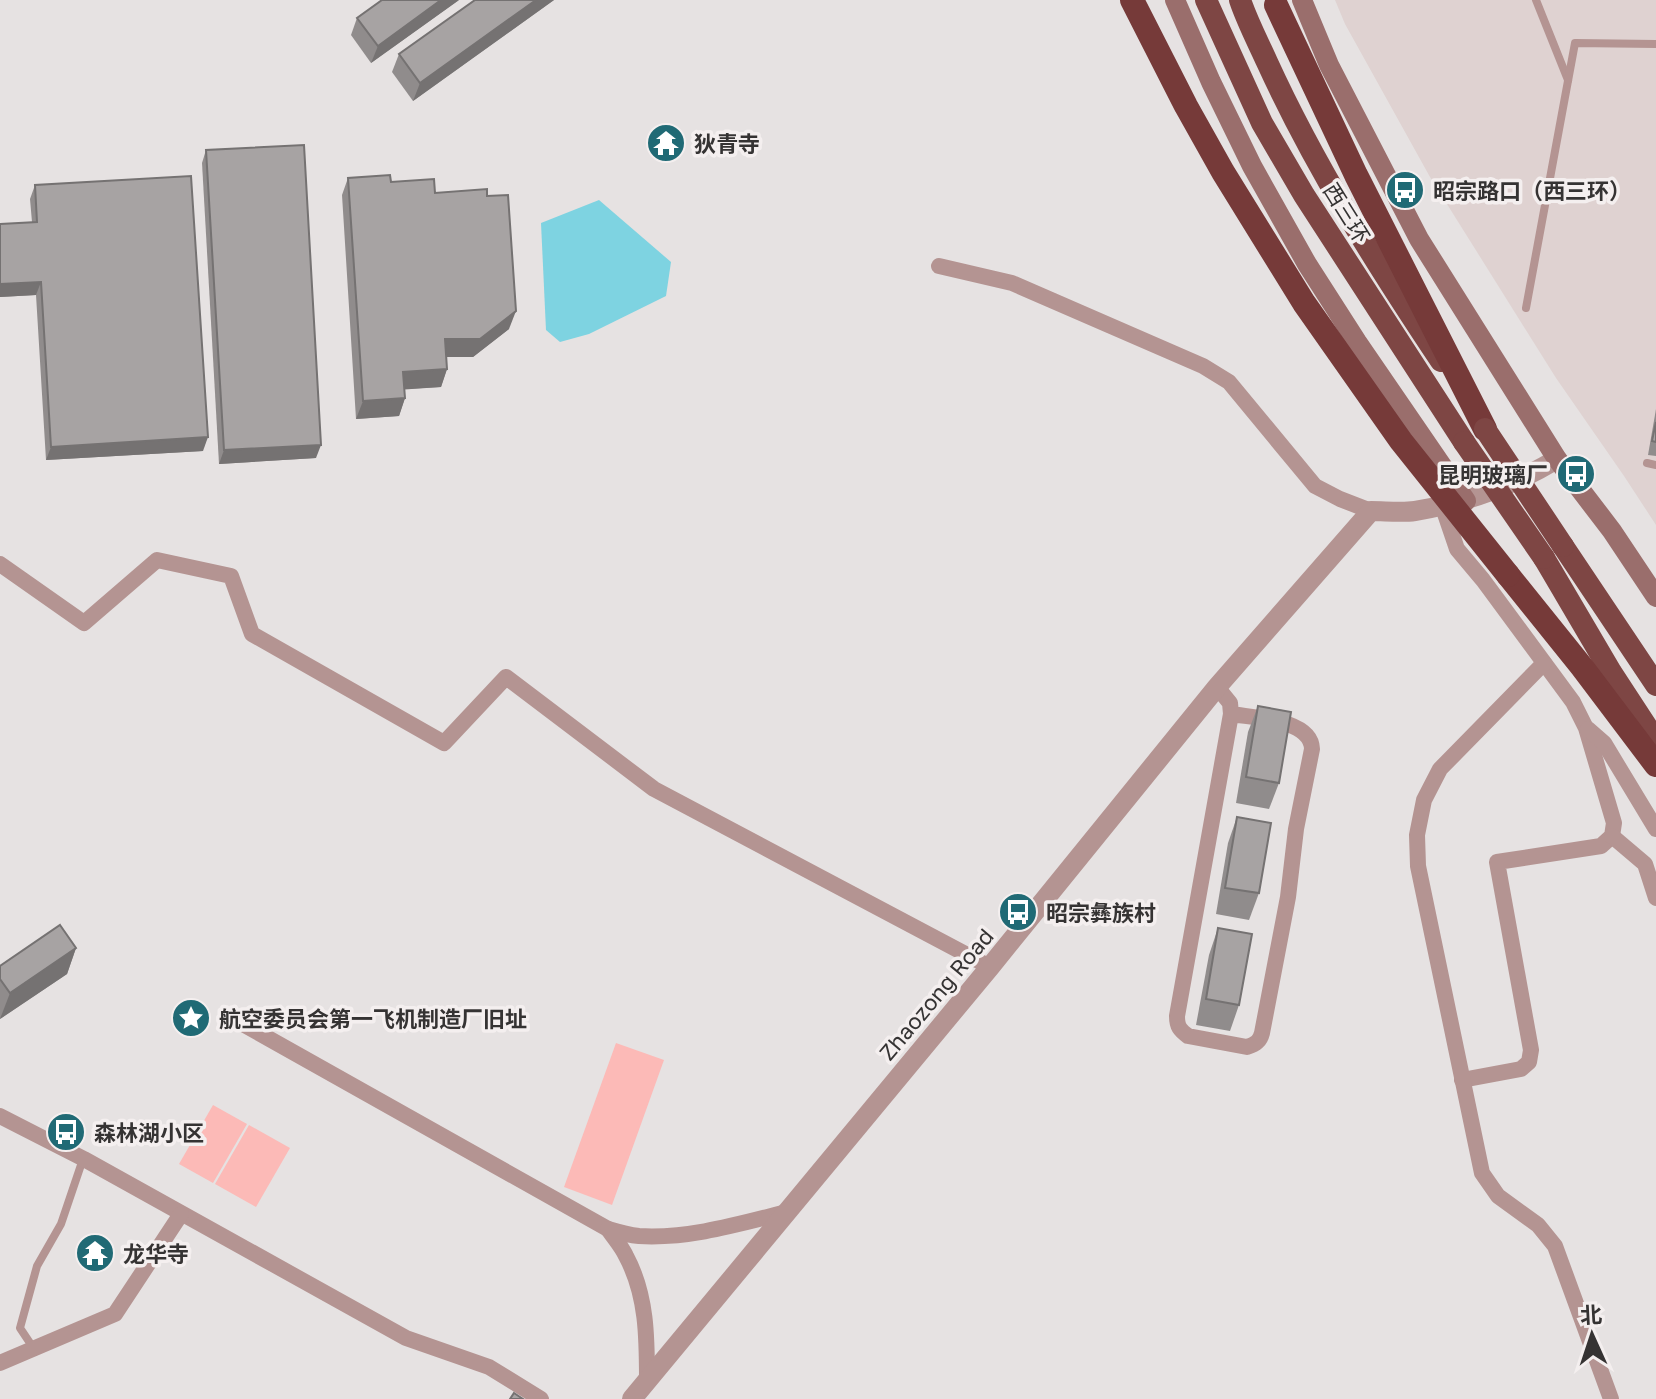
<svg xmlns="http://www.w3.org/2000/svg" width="1656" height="1399" font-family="'Golos Text','Noto Sans SC',sans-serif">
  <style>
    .built { fill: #dfd2d1 }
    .green { fill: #fcbab7 }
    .water { fill: #7ed3e1 }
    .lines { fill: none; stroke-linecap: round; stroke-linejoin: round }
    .service { stroke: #b49492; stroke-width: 8 }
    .minor { stroke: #b49492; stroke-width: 16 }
    .tertiary { stroke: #b49492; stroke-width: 20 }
    .secondary { stroke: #9a6e6c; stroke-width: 20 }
    .trunk { stroke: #7e4644; stroke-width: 22 }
    .motorway { stroke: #763a39; stroke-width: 24 }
    .trunk-bridge { stroke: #7e4644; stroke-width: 22 }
    .motorway-bridge { stroke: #763a39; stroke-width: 24 }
    .wall { fill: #908c8c }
    .shaded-wall { fill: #757272 }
    .building { fill: #a7a3a3; stroke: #757272; stroke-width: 2 }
    .labels { text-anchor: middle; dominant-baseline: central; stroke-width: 7; stroke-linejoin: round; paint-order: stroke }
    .poi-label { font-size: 22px; font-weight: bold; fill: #353333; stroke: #f4efef; text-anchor: start }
    .street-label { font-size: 22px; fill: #353333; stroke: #f4efef }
  </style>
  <rect width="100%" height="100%" fill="#e6e2e2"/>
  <polygon class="built" points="1335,0 1656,0 1656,525 1624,476 1556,378 1430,177 1345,24"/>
  <g class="green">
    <polygon points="616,1043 664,1060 612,1205 564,1187"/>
    <polygon points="213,1105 247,1124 213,1183 179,1164"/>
    <polygon points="249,1125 290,1148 256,1207 215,1184"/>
  </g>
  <polygon class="water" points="599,200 671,262 666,296 589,334 560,342 546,330 541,223"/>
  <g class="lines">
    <g class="service">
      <polyline points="1536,0 1568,80"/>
      <polyline points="1526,308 1575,43 1656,44"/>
      <polyline points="1647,463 1656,465"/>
      <polyline points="34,1349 20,1328 37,1266 61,1224 83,1159"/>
    </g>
    <g class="minor">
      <polyline points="939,266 1012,283 1203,366 1229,382 1315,486 1340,499 1371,511"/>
      <polyline points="1442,505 1457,549 1483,580 1573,702 1586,728 1614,823 1612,836 1601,846 1497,862 1531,1050 1529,1062 1521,1069 1462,1080"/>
      <polyline points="0,564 84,623 157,560 231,576 252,634 444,743 506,677 654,789 990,967"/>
      <polyline points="1544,663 1440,769 1424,800 1417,835 1418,866 1482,1173 1498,1196 1538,1225 1555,1246 1611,1399"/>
      <path d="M 1217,687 L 1230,703 L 1231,714 L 1177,1016 C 1177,1027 1180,1030 1188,1036 L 1247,1047 C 1256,1044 1260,1041 1262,1033 L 1288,897 L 1296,829 L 1312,749 C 1311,719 1254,718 1231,714"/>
      <polyline points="1588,729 1604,743 1656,829"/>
      <polyline points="1612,836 1645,864 1656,898"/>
      <polyline points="234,1019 608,1229"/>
      <polyline points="0,1116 84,1159 406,1338 489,1367 541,1399"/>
      <polyline points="0,1363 115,1314 181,1214"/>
      <path d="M 647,1381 C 647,1338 647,1295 626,1256 C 622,1247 614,1238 608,1229 C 618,1232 629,1235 639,1236 C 689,1239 739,1224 787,1212"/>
    </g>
    <path class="tertiary" d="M 632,1399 L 990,967 L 1217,687 L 1371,511 C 1385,511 1401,513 1415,511 C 1464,503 1514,485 1557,459"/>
    <g class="secondary">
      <polyline points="1175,0 1211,82 1252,166 1307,264 1357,342 1466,501"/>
      <polyline points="1302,0 1329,65 1419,239 1557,459 1612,531 1656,597"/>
    </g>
    <g class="trunk">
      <polyline points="1206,0 1262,123 1304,195 1464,442"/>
      <path d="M 1240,0 C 1247,21 1258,42 1267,62 C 1315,167 1377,265 1441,361"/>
      <polyline points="1563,546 1656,685"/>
      <polyline points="1544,558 1611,672 1656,741"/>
    </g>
    <g class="motorway">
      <polyline points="1276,5 1356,175 1485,429"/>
      <polyline points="1508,575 1582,667 1656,765"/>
    </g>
    <g class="trunk-bridge">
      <polyline points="1485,429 1563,546"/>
      <polyline points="1464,442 1544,558"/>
    </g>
    <polyline class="motorway-bridge" points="1132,0 1186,106 1223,172 1304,303 1401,441 1508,575"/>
  </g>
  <g class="wall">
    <polygon points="459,0 371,63 351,35 357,18"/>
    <polygon points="475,0 554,0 413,101 392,72 399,54"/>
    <polygon points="206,150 316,458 219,464 202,163"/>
    <polygon points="348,178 391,182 435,193 487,196 509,329 473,357 446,357 447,369 441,387 405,389 405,398 399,416 356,419 342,195"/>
    <polygon points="35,185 203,451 46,460 36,295 0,297 0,224 32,222 30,199"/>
    <polygon points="1656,409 1656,456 1648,455"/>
    <polygon points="1258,706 1279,783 1269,809 1236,803 1248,732"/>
    <polygon points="1237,817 1259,893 1249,920 1216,914 1228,843"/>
    <polygon points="1218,928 1239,1005 1230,1031 1196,1025 1209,955"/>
    <polygon points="76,948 67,974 0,1019 0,966"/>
  </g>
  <g class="shaded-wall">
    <polygon points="441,0 459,0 371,63 378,46"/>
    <polygon points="536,0 554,0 413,101 420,83"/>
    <polygon points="41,282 36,295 0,297 0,284"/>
    <polygon points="516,311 509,329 473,357 439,357 445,339"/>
    <polygon points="447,369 441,387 397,390 403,372"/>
    <polygon points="405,398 399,416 356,419 363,401"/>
    <polygon points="208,437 203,451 46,460 51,447"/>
    <polygon points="321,445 316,458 219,464 224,450"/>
    <polygon points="76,948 67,974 0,1019 10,993"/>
  </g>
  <g class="building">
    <polygon points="382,0 441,0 378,46 357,18"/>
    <polygon points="475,0 536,0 420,83 399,54"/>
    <polygon points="304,145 321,445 224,450 206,150"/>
    <polygon points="390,175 391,182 434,179 435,193 487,189 487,196 508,195 516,311 480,339 445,339 447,369 403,372 405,398 363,401 348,178"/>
    <polygon points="191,176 208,437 51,447 41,282 0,284 0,224 37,222 35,185"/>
    <polygon points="1656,422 1656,442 1652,441"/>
    <polygon points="1258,706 1291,712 1279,783 1246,777"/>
    <polygon points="1237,817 1271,823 1259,893 1225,888"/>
    <polygon points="60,925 76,948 10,993 0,979 0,966"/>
    <polygon points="1218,928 1252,934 1239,1005 1206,999"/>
    <polygon points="514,1393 523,1399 510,1399"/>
  </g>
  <defs>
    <g id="temple-disc" transform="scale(2)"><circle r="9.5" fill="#206a75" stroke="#f4efef"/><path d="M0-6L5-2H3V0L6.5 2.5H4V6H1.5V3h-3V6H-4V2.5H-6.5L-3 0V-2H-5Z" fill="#fff"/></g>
    <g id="bus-disc" transform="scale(2)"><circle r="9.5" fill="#206a75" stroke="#f4efef"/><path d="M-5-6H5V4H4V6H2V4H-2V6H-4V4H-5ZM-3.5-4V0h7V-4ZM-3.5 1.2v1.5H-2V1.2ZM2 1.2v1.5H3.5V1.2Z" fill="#fff"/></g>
    <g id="sight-disc" transform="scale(2)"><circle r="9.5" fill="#206a75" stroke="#f4efef"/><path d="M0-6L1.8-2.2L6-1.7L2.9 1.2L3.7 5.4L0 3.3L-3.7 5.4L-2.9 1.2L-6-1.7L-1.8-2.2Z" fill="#fff"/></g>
  </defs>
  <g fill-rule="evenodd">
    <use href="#temple-disc" x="666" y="143"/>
    <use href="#bus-disc" x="1405" y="190"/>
    <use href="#bus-disc" x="1576" y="474"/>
    <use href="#bus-disc" x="1018" y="912"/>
    <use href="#sight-disc" x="191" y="1018"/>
    <use href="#bus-disc" x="66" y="1132"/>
    <use href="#temple-disc" x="95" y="1253"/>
  </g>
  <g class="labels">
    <g class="poi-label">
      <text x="694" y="143">狄青寺</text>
      <text x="1433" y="190">昭宗路口（西三环）</text>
      <text x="1548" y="474" text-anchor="end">昆明玻璃厂</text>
      <text x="1046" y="912">昭宗彝族村</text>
      <text x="219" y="1018">航空委员会第一飞机制造厂旧址</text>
      <text x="94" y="1132">森林湖小区</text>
      <text x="123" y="1253">龙华寺</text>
    </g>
    <g class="street-label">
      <text transform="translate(1347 213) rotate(58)">西三环</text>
      <text transform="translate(936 994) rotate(-50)">Zhaozong Road</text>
    </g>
  </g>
  <g transform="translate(1592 1335) rotate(357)" stroke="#f4efef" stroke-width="6" paint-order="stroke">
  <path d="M0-6L14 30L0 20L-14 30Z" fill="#353333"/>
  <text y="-12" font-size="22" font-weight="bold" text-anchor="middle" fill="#353333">北</text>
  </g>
</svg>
